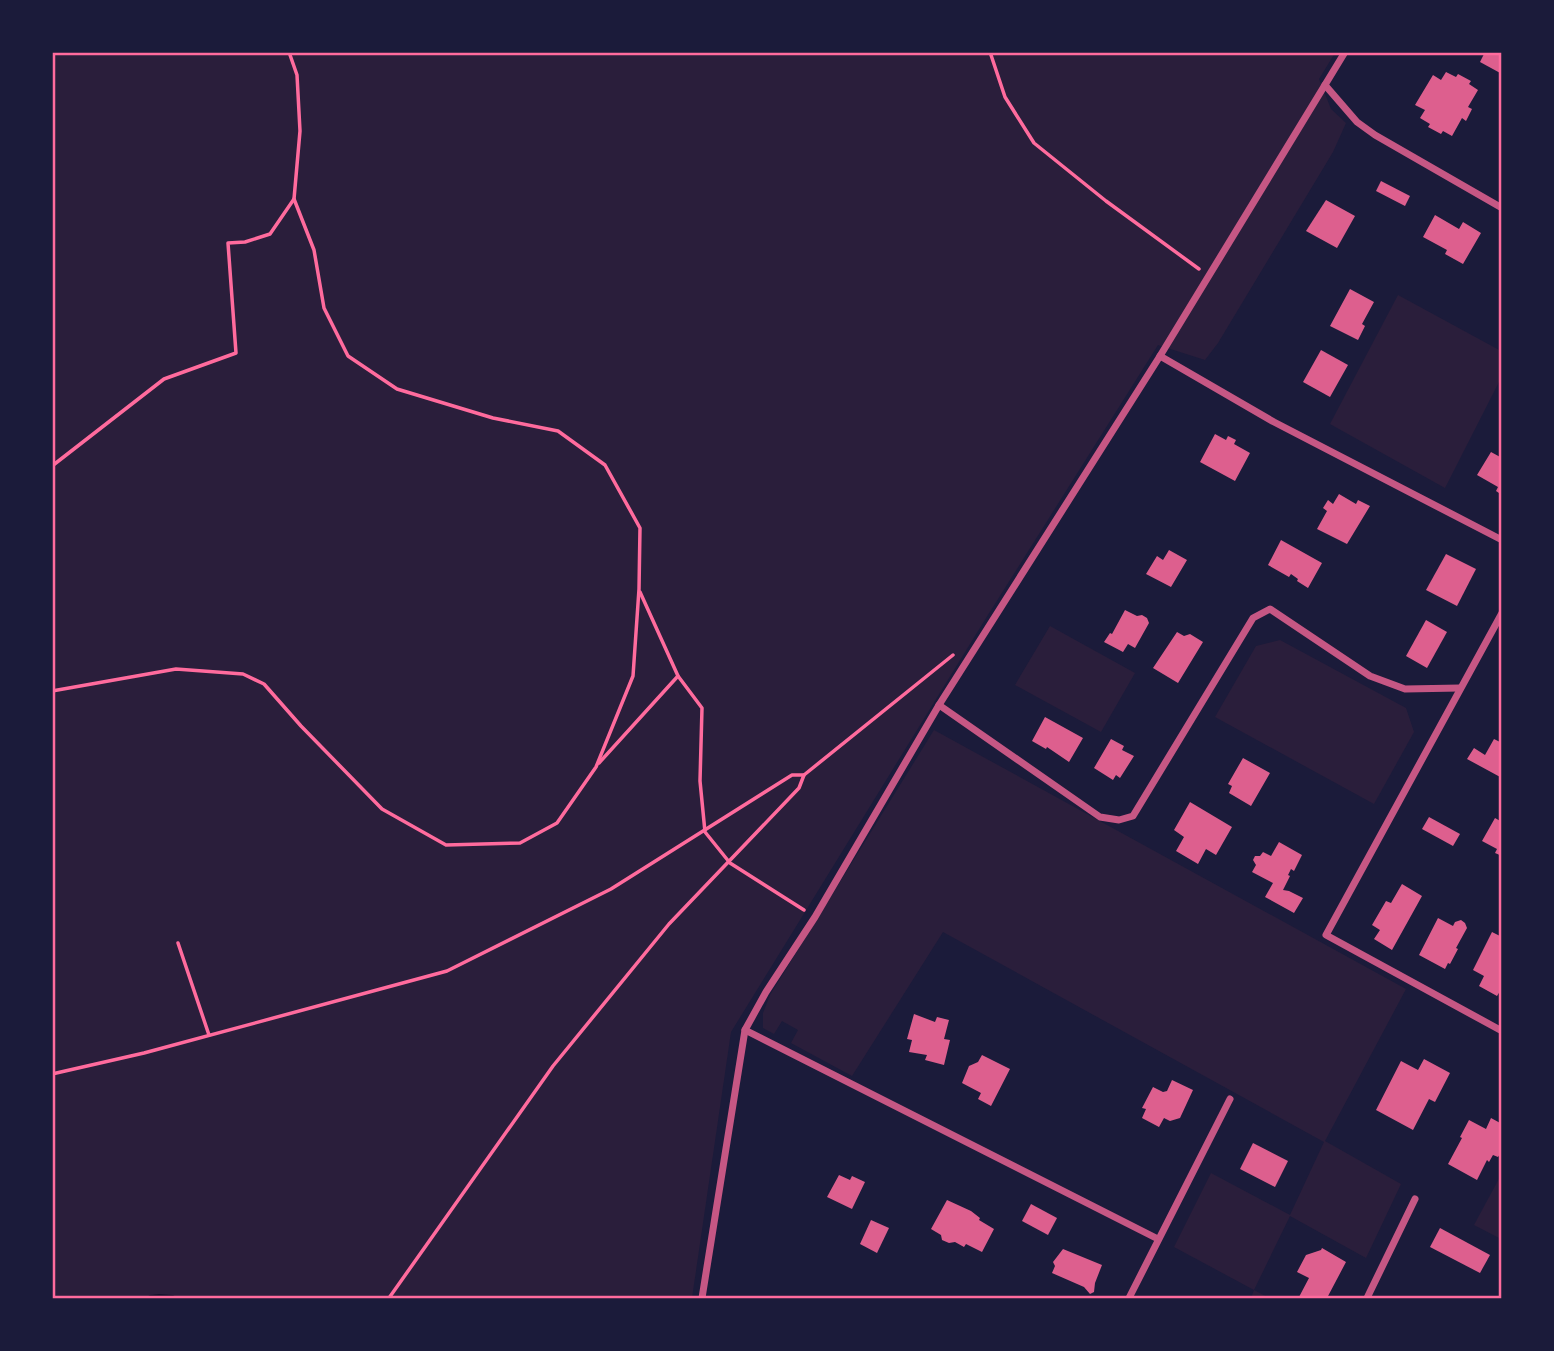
<svg xmlns="http://www.w3.org/2000/svg" width="1554" height="1351" font-family="'Fira Sans',sans-serif">
  <style>
    .green { fill: #2a1e3b }
    .lines { fill: none; stroke-linecap: round; stroke-linejoin: round }
    .stream { stroke: #12122b; stroke-width: 6 }
    .building { fill: #dd5f8e }
    .path { stroke: #ff6b9d; stroke-width: 3.5 }
    .minor { stroke: #c65784; stroke-width: 7 }
    .neatline { fill: none; stroke: #ff6b9d; stroke-width: 2.5 }
  </style>
  <rect width="100%" height="100%" fill="#1b1b3a"/>
  <g class="green">
    <polygon points="52,53 1335,53 1319,79 1331,109 1346,123 1333,152 1218,343 1205,360 1158,345 986,618 731,1032 692,1298 53,1298"/>
    <polygon points="1398,295 1501,351 1501,378 1445,488 1330,424"/>
    <polygon points="1050,626 1135,673 1101,732 1015,685"/>
    <polygon points="1280,640 1406,708 1414,732 1374,804 1215,717 1256,646"/>
    <polygon points="934,730 1406,989 1325,1141 1401,1184 1366,1258 1290,1216 1254,1290 1269,1298 1251,1298 1254,1290 1174,1247 1211,1173 1290,1215 1324,1142 943,932 852,1076 791,1043 798,1030 782,1021 774,1034 763,1028 763,1013 770,995"/>
    <polygon points="1501,1175 1502,1239 1501,1239 1474,1225"/>
  </g>
  <g class="lines">
    <polyline class="stream" points="151,1298 159,1297 172,1298"/>
  </g>
  <g class="building">
    <polygon points="1485,52 1502,52 1502,74 1480,62"/>
    <polygon points="1446,72 1456,77 1458,74 1471,81 1469,84 1478,90 1468,107 1472,109 1466,121 1462,118 1452,136 1443,131 1441,134 1428,127 1430,124 1420,118 1425,110 1415,105 1433,75 1441,80"/>
    <polygon points="1381,181 1410,196 1405,206 1376,191"/>
    <polygon points="1326,200 1355,216 1337,248 1306,231"/>
    <polygon points="1435,215 1459,229 1463,222 1481,233 1463,264 1445,254 1447,250 1423,237"/>
    <polygon points="1350,289 1374,302 1362,324 1365,326 1358,340 1330,326"/>
    <polygon points="1321,350 1348,365 1330,397 1303,382"/>
    <polygon points="1215,434 1226,440 1228,436 1236,440 1234,444 1250,453 1235,481 1200,462"/>
    <polygon points="1491,452 1502,458 1502,495 1496,491 1498,487 1477,475"/>
    <polygon points="1339,494 1356,504 1358,500 1370,506 1347,544 1317,529 1327,511 1323,508 1328,500 1333,504"/>
    <polygon points="1281,540 1322,563 1308,588 1297,581 1298,579 1291,574 1289,577 1268,565"/>
    <polygon points="1169,550 1187,560 1171,587 1146,574 1157,556 1163,560"/>
    <polygon points="1446,554 1476,569 1457,606 1426,590"/>
    <polygon points="1125,610 1137,616 1142,615 1147,618 1149,623 1135,648 1128,644 1123,652 1104,642 1110,633 1112,634"/>
    <polygon points="1426,620 1447,632 1427,668 1406,656"/>
    <polygon points="1177,632 1184,636 1190,634 1203,642 1178,683 1153,668"/>
    <polygon points="1045,717 1083,738 1069,762 1047,747 1046,749 1032,741"/>
    <polygon points="1111,739 1124,746 1122,750 1134,756 1120,778 1116,775 1113,780 1094,768"/>
    <polygon points="1494,739 1502,743 1502,778 1467,759 1474,748 1485,755"/>
    <polygon points="1243,758 1270,773 1251,806 1229,793 1232,786 1228,784"/>
    <polygon points="1190,802 1232,827 1216,855 1206,849 1198,864 1176,851 1184,837 1174,830"/>
    <polygon points="1429,817 1460,834 1453,846 1422,829"/>
    <polygon points="1495,818 1502,822 1502,856 1495,853 1497,849 1482,841"/>
    <polygon points="1279,842 1302,855 1294,871 1291,869 1288,875 1290,876 1283,890 1289,891 1303,898 1294,913 1265,897 1273,883 1252,872 1256,865 1253,860 1255,856 1260,856 1263,852 1271,856"/>
    <polygon points="1402,884 1422,896 1392,950 1374,939 1380,930 1372,925 1386,901 1391,903"/>
    <polygon points="1438,918 1453,926 1455,922 1461,920 1465,923 1467,928 1456,948 1458,949 1450,964 1448,963 1445,969 1419,955"/>
    <polygon points="1492,932 1502,937 1502,988 1497,996 1479,986 1484,976 1473,970"/>
    <polygon points="914,1014 935,1022 937,1017 949,1020 944,1039 950,1040 944,1065 925,1060 927,1055 909,1052 912,1040 907,1039"/>
    <polygon points="982,1055 1010,1069 991,1106 978,1099 981,1093 962,1083 969,1066 978,1062"/>
    <polygon points="1424,1059 1450,1073 1435,1102 1429,1099 1413,1130 1376,1110 1401,1061 1418,1070"/>
    <polygon points="1172,1080 1193,1090 1180,1118 1170,1121 1164,1118 1159,1127 1142,1118 1146,1109 1142,1108 1153,1087 1163,1092 1167,1091"/>
    <polygon points="1491,1118 1502,1124 1502,1151 1498,1157 1493,1155 1489,1162 1487,1160 1477,1180 1448,1164 1462,1138 1460,1137 1469,1120 1486,1129"/>
    <polygon points="1253,1143 1288,1161 1275,1187 1240,1169"/>
    <polygon points="839,1175 850,1180 852,1176 865,1182 852,1209 827,1197"/>
    <polygon points="947,1200 971,1211 980,1218 979,1220 994,1229 982,1252 966,1244 964,1247 955,1242 949,1243 942,1240 941,1235 931,1229"/>
    <polygon points="1031,1204 1057,1218 1048,1235 1022,1221"/>
    <polygon points="871,1220 889,1228 877,1253 860,1244"/>
    <polygon points="1440,1228 1490,1255 1480,1273 1430,1247"/>
    <polygon points="1322,1248 1346,1262 1327,1298 1303,1298 1299,1297 1309,1278 1297,1272 1306,1255 1321,1250"/>
    <polygon points="1063,1249 1102,1265 1095,1283 1094,1292 1090,1294 1084,1287 1052,1273 1055,1266 1053,1262"/>
  </g>
  <g class="lines">
    <g class="path">
      <polyline points="990,52 1005,97 1034,143 1106,201 1199,269"/>
      <polyline points="52,466 164,379 236,353 228,243 245,242 270,234 294,199 300,131 297,75 289,52"/>
      <polyline points="640,592 678,676 702,708 700,781 705,832 730,863 804,910"/>
      <polyline points="52,691 176,669 243,674 264,684 301,726 382,809 446,845 520,843 557,823 596,767 633,676 639,589 640,528 605,465 558,431 493,418 397,389 348,356 324,308 314,250 294,199"/>
      <polyline points="599,763 678,676"/>
      <polyline points="178,943 209,1035"/>
      <polyline points="52,1074 144,1053 447,971 611,889 792,775 804,775"/>
      <polyline points="389,1298 553,1066 669,924 799,788 804,775 953,655"/>
    </g>
    <g class="minor">
      <polyline points="1325,85 1357,122 1375,135 1502,208"/>
      <polyline points="1160,356 1274,422 1502,540"/>
      <polyline points="1502,613 1326,935 1502,1031"/>
      <polyline points="939,705 1100,817 1119,820 1133,816 1253,618 1270,609 1370,676 1405,689 1460,688"/>
      <polyline points="745,1030 1158,1239"/>
      <polyline points="702,1298 745,1030 766,992 815,917 939,705 1160,356 1345,52"/>
      <polyline points="1129,1298 1230,1099"/>
      <polyline points="1367,1298 1415,1199"/>
    </g>
  </g>
  <rect width="1554" height="1351" fill="none" stroke="#1b1b3a" stroke-width="108"/>
  <rect x="54" y="54" width="1446" height="1243" class="neatline"/>
</svg>
